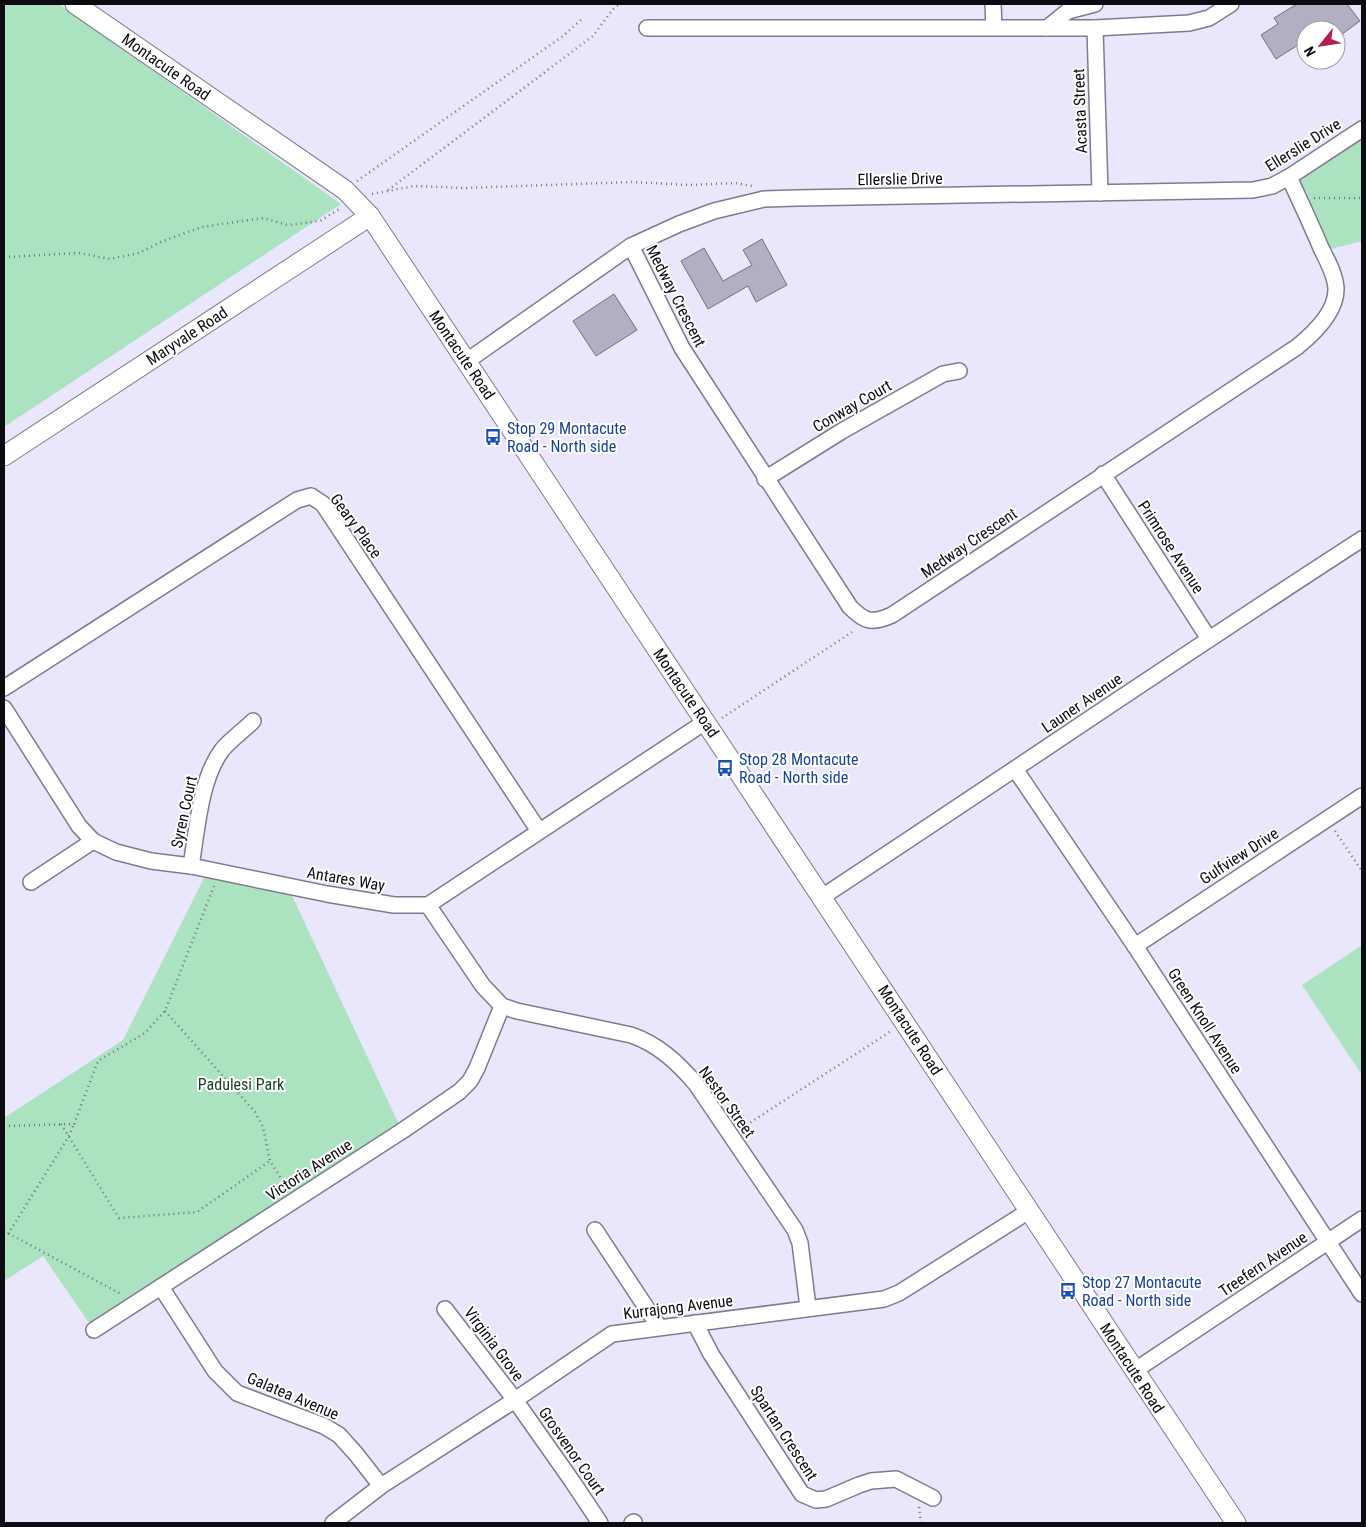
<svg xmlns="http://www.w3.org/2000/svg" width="1366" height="1527" font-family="'Roboto Condensed',sans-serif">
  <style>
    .green { fill: #abe3c0 }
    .building { fill: #b3afc3; stroke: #726f82 }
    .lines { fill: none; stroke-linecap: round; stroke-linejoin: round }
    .minor-casing { stroke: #7f7b8e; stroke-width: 18 }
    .major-casing { stroke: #7f7b8e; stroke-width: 21 }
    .path { stroke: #74717f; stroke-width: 2.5; stroke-dasharray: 1 4; stroke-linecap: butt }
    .minor { stroke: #fff; stroke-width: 15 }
    .major { stroke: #fff; stroke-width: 19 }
    .labels { text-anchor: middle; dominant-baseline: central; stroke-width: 4; stroke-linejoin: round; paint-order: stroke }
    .street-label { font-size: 16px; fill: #0d0b12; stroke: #fff }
    .transit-label { font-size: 16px; fill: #164399; stroke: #fff; text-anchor: start }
    .park-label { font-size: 16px; fill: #173c28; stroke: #fff }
  </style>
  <rect width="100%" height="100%" fill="#eae6fc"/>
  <g class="green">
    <polygon points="4,4 59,4 341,204 4,427"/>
    <polygon points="1362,129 1362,241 1323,251 1289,177"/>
    <polygon points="208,870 287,885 402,1131 94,1330 43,1256 4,1281 4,1118 123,1040"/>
    <polygon points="1362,945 1362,1075 1302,985"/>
  </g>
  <g class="building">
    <polygon points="1297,4 1347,4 1360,21 1341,35 1338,30 1306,30 1306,57 1298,45 1276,59 1261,35 1278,24 1274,18"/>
    <polygon points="762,239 787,285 756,302 748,286 708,309 681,261 704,248 723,281 752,265 743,250"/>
    <polygon points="614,294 637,330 596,356 573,321"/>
  </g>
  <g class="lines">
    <g class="minor-casing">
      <g id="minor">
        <polyline points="993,4 994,27"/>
        <polyline points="647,28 1095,28 1189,23 1209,18 1231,4"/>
        <polyline points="1047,28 1068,11 1095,4"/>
        <polyline points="1095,28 1100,193"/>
        <path d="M 631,246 L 682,348 L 850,607 C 865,622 872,624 892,615 L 1297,347 C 1313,334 1337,311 1336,288 C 1335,274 1327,260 1321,248 C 1311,224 1300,201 1289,177"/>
        <polyline points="467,361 631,246 679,224 714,211 764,199 797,198 1253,190 1272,186 1289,177 1362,129"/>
        <polyline points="1103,474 1209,639"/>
        <polyline points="765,479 842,431 943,374 959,371"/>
        <polyline points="4,688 297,500 311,496 323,504 539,831"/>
        <polyline points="4,708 79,826 93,841 116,852 151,861 191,866 327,894 394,905 428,905 705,722"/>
        <polyline points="1015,769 1135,946 1362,1294"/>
        <path d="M 191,866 C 197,831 200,779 222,750 C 230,740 243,731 253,721"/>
        <polyline points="31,882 93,841"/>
        <path d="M 822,897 C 1003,778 1181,656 1362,539"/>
        <path d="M 428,905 L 483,986 L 502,1006 L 517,1011 L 631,1035 C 658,1044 678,1063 696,1084 L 795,1230 L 800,1243 L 808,1307"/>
        <polyline points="1135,946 1362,796"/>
        <polyline points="595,1230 659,1327"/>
        <polyline points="161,1287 215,1371 237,1393 324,1426 339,1435 356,1454 381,1486"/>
        <polyline points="445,1309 515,1400 572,1481 600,1523"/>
        <polyline points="695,1323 711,1354 802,1494 816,1500 826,1499 859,1485 871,1481 896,1479 933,1498"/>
        <polyline points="94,1330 402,1131 459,1092 470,1081 477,1068 502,1006"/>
        <polyline points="1134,1371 1362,1219"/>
        <polyline points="333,1523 381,1486 515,1400 612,1334 884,1299 899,1293 1029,1211"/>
        <polyline points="632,1523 634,1522"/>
      </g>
    </g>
    <g class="major-casing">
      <g id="major">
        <polyline points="75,4 345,190 370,216 1236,1523"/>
        <polyline points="4,456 370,216"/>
      </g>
    </g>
    <g class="path">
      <polyline points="357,181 563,36 581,20"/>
      <polyline points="388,190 593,36 613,9 620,4"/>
      <polyline points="372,194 414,186 465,188 632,182 689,185 735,183 752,186"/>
      <polyline points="1314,198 1362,198"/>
      <polyline points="4,257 80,253 110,259 139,253 163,241 202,227 263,218 288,225 320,221 341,208"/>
      <polyline points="722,718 855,630"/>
      <polyline points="1335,831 1362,871"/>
      <polyline points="165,1011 255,1112 263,1127 270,1161 284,1183"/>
      <polyline points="61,1124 119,1218 197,1212 270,1161"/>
      <polyline points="4,1126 74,1124 98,1061 145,1033 165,1011 214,886"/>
      <polyline points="742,1128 891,1031"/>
      <polyline points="4,1231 121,1294"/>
      <polyline points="8,1234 69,1136 74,1124"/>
      <polyline points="919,1507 921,1523"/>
    </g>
    <use href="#minor" class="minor"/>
    <use href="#major" class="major"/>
  </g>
  <defs>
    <g id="bus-bare" transform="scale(1.35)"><path d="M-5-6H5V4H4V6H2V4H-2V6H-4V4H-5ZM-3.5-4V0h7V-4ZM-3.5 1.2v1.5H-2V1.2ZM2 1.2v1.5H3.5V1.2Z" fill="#1a4fb4" stroke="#fff" stroke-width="2.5" paint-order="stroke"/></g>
  </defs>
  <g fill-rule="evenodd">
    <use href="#bus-bare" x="493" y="437"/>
    <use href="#bus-bare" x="725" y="768"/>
    <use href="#bus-bare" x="1068" y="1291"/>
  </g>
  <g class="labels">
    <g class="street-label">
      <text transform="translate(166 67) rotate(35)">Montacute Road</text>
      <text transform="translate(1080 111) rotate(-92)">Acasta Street</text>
      <text transform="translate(1303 145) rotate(-32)">Ellerslie Drive</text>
      <text transform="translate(900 179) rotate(-1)">Ellerslie Drive</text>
      <text transform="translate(676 296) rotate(63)">Medway Crescent</text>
      <text transform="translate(187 336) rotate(-33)">Maryvale Road</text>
      <text transform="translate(462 355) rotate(56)">Montacute Road</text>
      <text transform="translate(852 406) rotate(-30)">Conway Court</text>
      <text transform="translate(356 526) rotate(54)">Geary Place</text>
      <text transform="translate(969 543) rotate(-34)">Medway Crescent</text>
      <text transform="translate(1171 547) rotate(57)">Primrose Avenue</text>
      <text transform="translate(686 693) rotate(56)">Montacute Road</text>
      <text transform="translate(1082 703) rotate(-34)">Launer Avenue</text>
      <text transform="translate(184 812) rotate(-78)">Syren Court</text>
      <text transform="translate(1239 856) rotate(-33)">Gulfview Drive</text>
      <text transform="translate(346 879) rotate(10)">Antares Way</text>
      <text transform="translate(1205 1021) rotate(57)">Green Knoll Avenue</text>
      <text transform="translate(910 1030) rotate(57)">Montacute Road</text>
      <text transform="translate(727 1102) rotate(54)">Nestor Street</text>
      <text transform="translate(309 1170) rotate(-33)">Victoria Avenue</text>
      <text transform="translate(1263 1264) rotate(-34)">Treefern Avenue</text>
      <text transform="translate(678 1307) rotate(-7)">Kurrajong Avenue</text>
      <text transform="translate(494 1344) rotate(53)">Virginia Grove</text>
      <text transform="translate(1132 1368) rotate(57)">Montacute Road</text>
      <text transform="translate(293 1396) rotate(23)">Galatea Avenue</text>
      <text transform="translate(784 1433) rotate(57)">Spartan Crescent</text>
      <text transform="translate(572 1451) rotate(55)">Grosvenor Court</text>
    </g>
    <g class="transit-label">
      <text x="507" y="428">Stop 29 Montacute<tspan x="507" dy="18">Road - North side</tspan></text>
      <text x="739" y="759">Stop 28 Montacute<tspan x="739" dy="18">Road - North side</tspan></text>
      <text x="1082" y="1282">Stop 27 Montacute<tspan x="1082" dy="18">Road - North side</tspan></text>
    </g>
    <g class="park-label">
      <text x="241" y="1084">Padulesi Park</text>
    </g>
  </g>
  <rect width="1366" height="1527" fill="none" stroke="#0d0b12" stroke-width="10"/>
  <g transform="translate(1321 45) rotate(240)"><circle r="24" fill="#ffffff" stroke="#9e9da0"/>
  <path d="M0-4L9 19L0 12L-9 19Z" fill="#b1204a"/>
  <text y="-8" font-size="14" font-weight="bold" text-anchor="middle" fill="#0d0b12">N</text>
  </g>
</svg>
